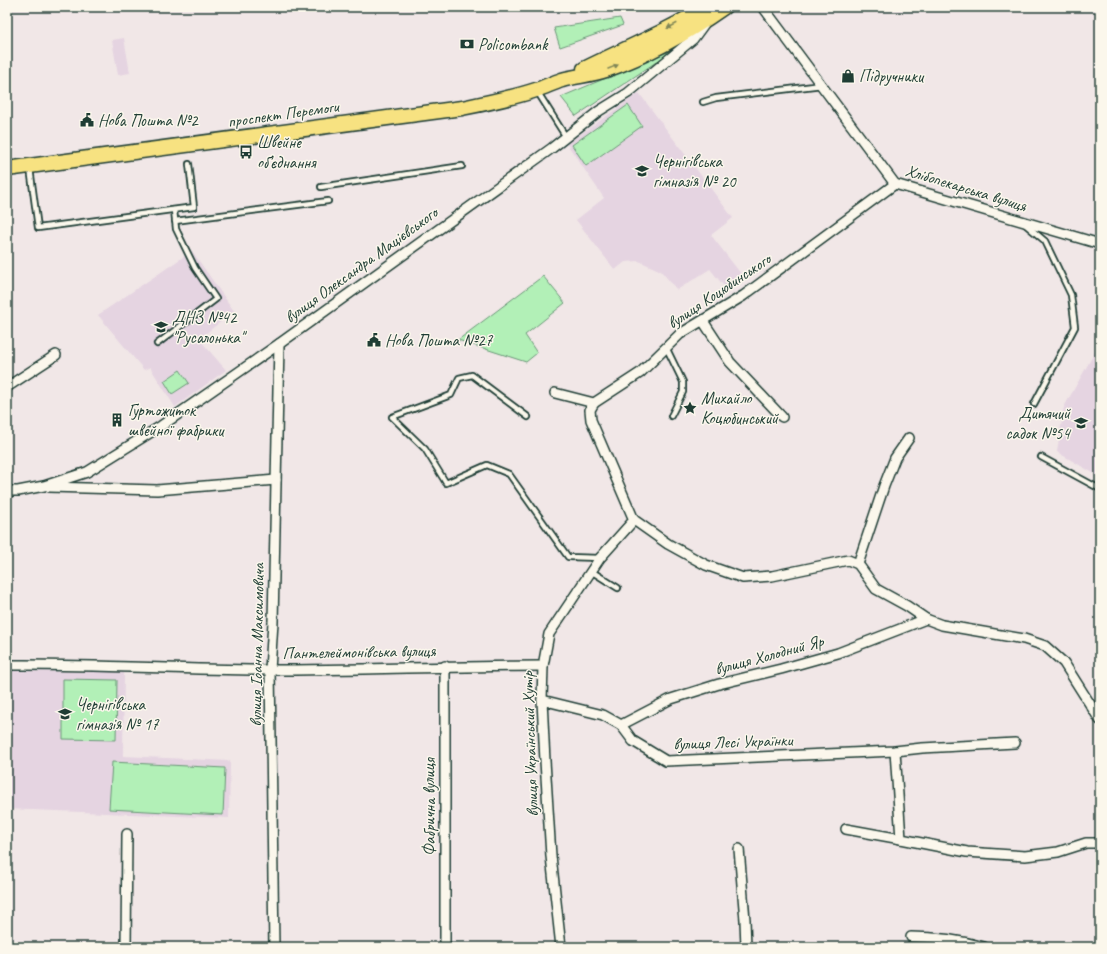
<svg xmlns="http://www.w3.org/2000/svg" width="1107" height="954" font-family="Caveat,sans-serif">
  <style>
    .built { fill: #e5d4e1 }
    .green { fill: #b2f0b7; stroke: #689676 }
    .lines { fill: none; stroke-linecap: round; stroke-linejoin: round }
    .service-casing { stroke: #1f3d34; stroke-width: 8 }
    .minor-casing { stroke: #1f3d34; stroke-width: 12 }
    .primary-casing { stroke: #1f3d34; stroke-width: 17 }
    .service { stroke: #fbf7ec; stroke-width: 4.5 }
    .minor { stroke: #fbf7ec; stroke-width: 9 }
    .primary { stroke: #f7e281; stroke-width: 14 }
    .oneway { fill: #808757 }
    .labels { text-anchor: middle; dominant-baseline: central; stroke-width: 3; stroke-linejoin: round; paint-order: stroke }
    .poi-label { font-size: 17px; fill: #1f3d34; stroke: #fbf7ec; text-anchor: start }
    .street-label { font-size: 17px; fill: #1f3d34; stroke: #fbf7ec }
  </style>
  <rect width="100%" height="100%" fill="#f1e7e7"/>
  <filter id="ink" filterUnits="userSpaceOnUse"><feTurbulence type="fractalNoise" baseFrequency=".025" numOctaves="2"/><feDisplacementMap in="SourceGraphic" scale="8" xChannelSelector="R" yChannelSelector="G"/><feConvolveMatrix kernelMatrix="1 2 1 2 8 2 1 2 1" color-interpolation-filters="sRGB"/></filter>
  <g filter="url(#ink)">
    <g class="built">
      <polygon points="124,38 130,73 118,75 112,40"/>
      <polygon points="639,93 733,218 711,235 745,279 728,291 710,269 677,290 661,271 639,261 625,262 615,270 576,220 604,198 567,144"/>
      <polygon points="192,251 234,311 199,339 226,370 175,407 150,367 144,370 98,315"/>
      <polygon points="1100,343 1100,477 1057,452 1064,407"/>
      <polygon points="7,671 124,672 123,756 230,761 229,818 7,809"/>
    </g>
    <g class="green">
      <polygon points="620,18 623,25 560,47 554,28"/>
      <polygon points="677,48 576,116 561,97"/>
      <polygon points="628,105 642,126 586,166 572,145"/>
      <polygon points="543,276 565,303 525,335 537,353 526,362 458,340"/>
      <polygon points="180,370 189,383 172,394 164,381"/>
      <polygon points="63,679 117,680 116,740 63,739"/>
      <polygon points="112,762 225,768 223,815 109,809"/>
    </g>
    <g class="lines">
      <g class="service-casing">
        <g id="service">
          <polyline points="537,91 566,137"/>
          <polyline points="703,102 716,98 822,85"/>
          <polyline points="30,168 38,228 194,207 189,164"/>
          <polyline points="321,187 462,166"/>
          <polyline points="175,221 328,201"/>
          <polyline points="1026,225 1045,241 1071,295 1075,327 1034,404"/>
          <polyline points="157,344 216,299 195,268 176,229 174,210"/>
          <polyline points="666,347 683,382 683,392 671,416"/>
          <polyline points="528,417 472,375 459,378 451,395 392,417 425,449 446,483 487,465 509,474 568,557 600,558"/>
          <polyline points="1041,457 1100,489"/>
          <polyline points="591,571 618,588"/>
        </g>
      </g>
      <g class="minor-casing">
        <g id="minor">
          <polyline points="763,7 895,184 1100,244"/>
          <polyline points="703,321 730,362 782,417"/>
          <polyline points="7,387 56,355"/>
          <polyline points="555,393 594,403 640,373 680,334 743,296 895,184"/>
          <polyline points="594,403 590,410 591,420 634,520 668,544 706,565 743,578 772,576 848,560 858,564 876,589 907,606 926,619 942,625 1024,639 1045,646 1064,663 1100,720"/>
          <polyline points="49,487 157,490 276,480"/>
          <polyline points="7,491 18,491 44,486 87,472 161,426 279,344 552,148 599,111 628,93 693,39 704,24"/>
          <polyline points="858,564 884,486 895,458 909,438"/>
          <path d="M 7,665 C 95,664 183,670 270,670 C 361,670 452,666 543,666"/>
          <polyline points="542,700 603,715 621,725 633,741 666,761 895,751 922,748 1015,743"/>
          <polyline points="621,725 671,699 719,684 781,669 838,653 926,619"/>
          <polyline points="895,751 901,839 967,852 1025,856 1058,852 1086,843 1100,843"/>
          <polyline points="846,829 901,839"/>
          <polyline points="739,849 745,920 746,947"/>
          <path d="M 911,937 C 936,937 959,940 984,947"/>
          <polyline points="126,947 127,834"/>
          <polyline points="274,947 270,670 273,622 279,344"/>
          <polyline points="445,947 445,666"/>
          <polyline points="561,947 551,856 545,761 542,700 543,666 549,634 600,558 634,520"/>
        </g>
      </g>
      <g class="primary-casing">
        <g id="primary">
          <path d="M 584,69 C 624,49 667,32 705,7"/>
          <path d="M 7,169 L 462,108 C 487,103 512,98 536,90 C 545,87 553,83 562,80 C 576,76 592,75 606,70 C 649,55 687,33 724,7"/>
        </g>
      </g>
      <use href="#service" class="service"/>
      <use href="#minor" class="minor"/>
      <use href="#primary" class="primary"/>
    </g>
    <defs><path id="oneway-solid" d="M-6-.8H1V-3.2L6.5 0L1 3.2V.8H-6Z"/></defs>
    <g class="oneway">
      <use href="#oneway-solid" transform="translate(672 26) rotate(153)"/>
      <use href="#oneway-solid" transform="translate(613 67) rotate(-22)"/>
    </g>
  </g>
  <defs>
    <g id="bank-bare" transform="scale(1.08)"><path d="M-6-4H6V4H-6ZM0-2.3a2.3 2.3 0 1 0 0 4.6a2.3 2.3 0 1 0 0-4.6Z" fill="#1f3d34" stroke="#fbf7ec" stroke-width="2.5" paint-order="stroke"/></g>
    <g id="shop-bare" transform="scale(1.08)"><path d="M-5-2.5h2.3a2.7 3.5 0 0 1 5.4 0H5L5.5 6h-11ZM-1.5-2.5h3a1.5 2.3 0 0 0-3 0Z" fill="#1f3d34" stroke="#fbf7ec" stroke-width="2.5" paint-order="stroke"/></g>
    <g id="civic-bare" transform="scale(1.08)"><path d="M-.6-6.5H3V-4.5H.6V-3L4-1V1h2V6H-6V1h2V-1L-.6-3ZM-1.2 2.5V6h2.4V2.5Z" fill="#1f3d34" stroke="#fbf7ec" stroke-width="2.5" paint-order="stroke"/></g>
    <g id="bus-bare" transform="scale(1.08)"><path d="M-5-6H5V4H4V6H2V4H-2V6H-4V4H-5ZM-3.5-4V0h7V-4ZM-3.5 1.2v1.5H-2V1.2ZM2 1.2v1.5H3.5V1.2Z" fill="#1f3d34" stroke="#fbf7ec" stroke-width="2.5" paint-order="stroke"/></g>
    <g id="school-bare" transform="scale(1.08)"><path d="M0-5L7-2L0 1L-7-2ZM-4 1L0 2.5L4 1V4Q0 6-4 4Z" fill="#1f3d34" stroke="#fbf7ec" stroke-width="2.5" paint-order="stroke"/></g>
    <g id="sight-bare" transform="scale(1.08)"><path d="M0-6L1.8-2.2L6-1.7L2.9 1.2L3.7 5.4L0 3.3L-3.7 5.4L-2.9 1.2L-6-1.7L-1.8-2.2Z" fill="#1f3d34" stroke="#fbf7ec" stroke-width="2.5" paint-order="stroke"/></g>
    <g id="building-bare" transform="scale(1.08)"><path d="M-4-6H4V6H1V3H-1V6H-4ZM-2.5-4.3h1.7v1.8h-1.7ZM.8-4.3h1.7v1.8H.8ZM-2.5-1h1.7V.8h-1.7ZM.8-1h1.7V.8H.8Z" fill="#1f3d34" stroke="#fbf7ec" stroke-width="2.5" paint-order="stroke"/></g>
  </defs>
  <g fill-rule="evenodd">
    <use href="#bank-bare" x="467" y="44"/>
    <use href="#shop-bare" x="848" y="76"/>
    <use href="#civic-bare" x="87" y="120"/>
    <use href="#bus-bare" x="246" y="152"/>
    <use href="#school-bare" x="642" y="171"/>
    <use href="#school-bare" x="161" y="327"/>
    <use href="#civic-bare" x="374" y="340"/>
    <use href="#sight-bare" x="690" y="408"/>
    <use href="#building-bare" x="117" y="420"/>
    <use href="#school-bare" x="1081" y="423"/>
    <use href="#school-bare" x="65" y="714"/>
  </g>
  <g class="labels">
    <g class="poi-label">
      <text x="478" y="44">Policombank</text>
      <text x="859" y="76">Підручники</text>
      <text x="98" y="120">Нова Пошта №2</text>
      <text x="257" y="142">Швейне<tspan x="257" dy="20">об’єднання</tspan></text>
      <text x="653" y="161">Чернігівська<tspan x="653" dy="20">гімназія № 20</tspan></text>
      <text x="172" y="317">ДНЗ №42<tspan x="172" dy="20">"Русалонька"</tspan></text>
      <text x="385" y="340">Нова Пошта №27</text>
      <text x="701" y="398">Михайло<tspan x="701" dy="20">Коцюбинський</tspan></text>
      <text x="128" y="410">Гуртожиток<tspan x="128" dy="20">швейної фабрики</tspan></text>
      <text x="1070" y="413" text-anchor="end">Дитячий<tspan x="1070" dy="20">садок №54</tspan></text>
      <text x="76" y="704">Чернігівська<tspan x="76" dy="20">гімназія № 17</tspan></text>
    </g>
    <g class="street-label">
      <text transform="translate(283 114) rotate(-8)">проспект Перемоги</text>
      <text transform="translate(966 188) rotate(17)">Хлібопекарська вулиця</text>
      <text transform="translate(361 265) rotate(-36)">вулиця Олександра Мацієвського</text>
      <text transform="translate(719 291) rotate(-34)">вулиця Коцюбинського</text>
      <text transform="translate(257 645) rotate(-89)">вулиця Іоанна Максимовича</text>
      <text transform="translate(359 652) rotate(-1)">Пантелеймонівська вулиця</text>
      <text transform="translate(769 655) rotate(-15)">вулиця Холодний Яр</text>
      <text transform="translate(733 742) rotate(-2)">вулиця Лесі Українки</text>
      <text transform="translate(530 744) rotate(-92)">вулиця Український Хутір</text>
      <text transform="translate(429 807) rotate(-90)">Фабрична вулиця</text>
    </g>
  </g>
  <rect width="1107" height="954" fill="none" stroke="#fbf7ec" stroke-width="24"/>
  <rect x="12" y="12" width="1083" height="930" fill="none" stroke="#1f3d34" stroke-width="1.5" filter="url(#ink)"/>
</svg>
